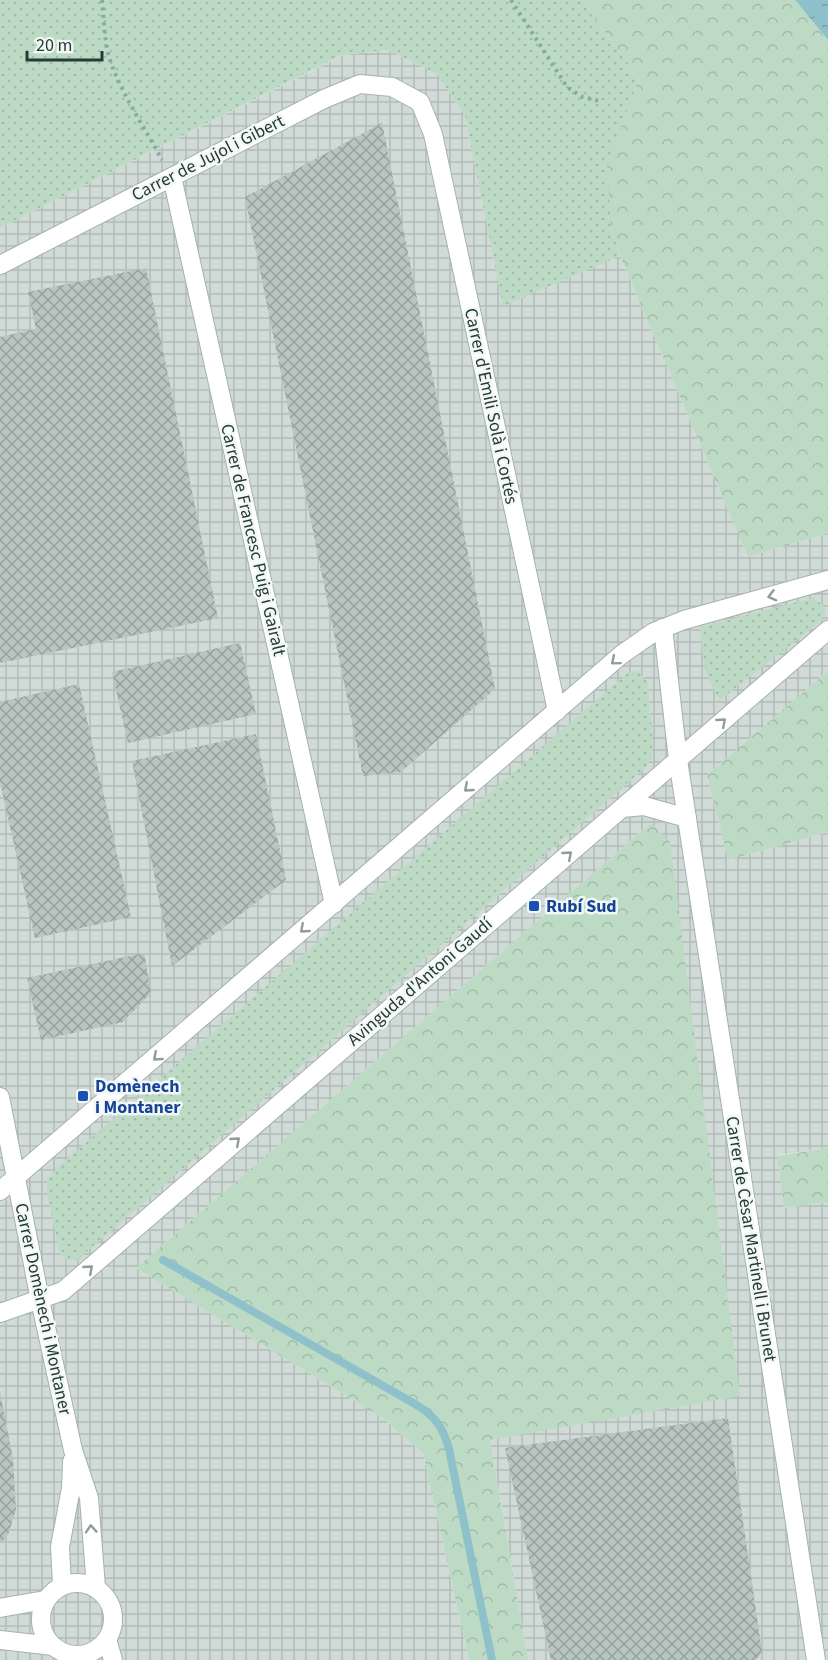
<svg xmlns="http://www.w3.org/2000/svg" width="828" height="1660" font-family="'Source Sans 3',sans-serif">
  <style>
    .industrial { fill: url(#industrial-grid) }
    .grass { fill: url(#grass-dots) }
    .forest { fill: url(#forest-crowns) }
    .water { fill: url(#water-ripples) }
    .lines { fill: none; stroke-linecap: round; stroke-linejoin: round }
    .stream { stroke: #8fc1cb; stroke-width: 8 }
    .building { fill: url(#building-cross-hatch) }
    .street-casing { stroke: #a5b2ae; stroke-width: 20 }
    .path { stroke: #86ab9f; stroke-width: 4; stroke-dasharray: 3 4.5; stroke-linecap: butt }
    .street { stroke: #fff; stroke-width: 18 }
    .oneway { stroke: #929c9a }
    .transit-dot { fill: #1a4fb4; stroke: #f2f8f5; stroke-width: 2 }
    .labels { text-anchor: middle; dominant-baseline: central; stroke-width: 5; stroke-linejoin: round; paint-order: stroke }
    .street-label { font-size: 18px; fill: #243a34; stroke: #f2f8f5 }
    .transit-label { font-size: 18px; font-weight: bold; fill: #164399; stroke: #f2f8f5; text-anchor: start }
  </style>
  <defs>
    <pattern id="industrial-grid" width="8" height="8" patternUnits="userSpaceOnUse" patternTransform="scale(1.5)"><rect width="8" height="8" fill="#d0dad6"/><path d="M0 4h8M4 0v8" fill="none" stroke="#b2bcb8"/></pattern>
    <pattern id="grass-dots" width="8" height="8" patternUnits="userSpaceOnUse" patternTransform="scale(1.5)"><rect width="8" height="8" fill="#bddac5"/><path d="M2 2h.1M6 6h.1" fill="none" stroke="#a2bcaa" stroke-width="1.8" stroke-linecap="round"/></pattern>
    <pattern id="forest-crowns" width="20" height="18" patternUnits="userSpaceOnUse" patternTransform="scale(1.5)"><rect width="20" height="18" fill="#bddac5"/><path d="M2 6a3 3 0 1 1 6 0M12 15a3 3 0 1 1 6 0" fill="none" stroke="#a2bcaa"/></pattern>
    <pattern id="water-ripples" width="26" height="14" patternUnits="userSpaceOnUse" patternTransform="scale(1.5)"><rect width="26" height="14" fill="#8fc1cb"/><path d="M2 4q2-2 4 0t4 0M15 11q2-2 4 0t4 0" fill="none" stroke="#759ea6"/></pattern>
    <pattern id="building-cross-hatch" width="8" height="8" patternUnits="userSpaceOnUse" patternTransform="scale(1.5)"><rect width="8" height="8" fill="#b8c5c0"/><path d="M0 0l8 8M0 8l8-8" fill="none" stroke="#95a19d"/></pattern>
  </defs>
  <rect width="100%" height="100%" fill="#e2ebe7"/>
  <polygon class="industrial" points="388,50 437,74 465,116 503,305 620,256 748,557 828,533 828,671 707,775 728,860 828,832 828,1148 777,1155 784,1208 828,1202 828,1660 528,1660 490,1440 651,823 136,1268 381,1417 423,1453 469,1660 0,1660 0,228 343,55"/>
  <g class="grass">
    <polygon points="0,0 581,0 639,78 624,121 611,226 620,256 503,306 465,116 437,74 388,50 342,55 0,228"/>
    <path d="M 813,598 L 824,606 L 825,614 L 821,621 L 720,700 C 703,674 703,658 700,627 Z"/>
    <polygon points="639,671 648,683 652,735 652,756 646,767 77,1260 66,1260 60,1254 47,1193 47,1179 58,1167 629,672"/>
  </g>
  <g class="forest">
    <polygon points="581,0 795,0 828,40 828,533 748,557 620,256 611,226 607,166 639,78"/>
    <polygon points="828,671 828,832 728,860 707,775"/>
    <polygon points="651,823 670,842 740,1396 490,1440 528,1660 469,1660 423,1453 381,1417 136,1268"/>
    <polygon points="828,1148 828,1202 784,1208 777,1156"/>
  </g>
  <polygon class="water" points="795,0 828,0 828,40"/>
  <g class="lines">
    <path class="stream" d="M 163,1260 L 415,1404 C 435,1416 443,1427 449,1449 L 492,1660"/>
  </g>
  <g class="building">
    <polygon points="382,123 495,689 401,772 363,776 245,197"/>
    <polygon points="146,268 218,618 0,663 0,337 36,329 28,292"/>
    <polygon points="240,643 256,714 128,743 112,672"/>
    <polygon points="79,684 131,917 35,938 0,782 0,702"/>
    <polygon points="256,734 286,880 172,966 132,761"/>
    <polygon points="144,953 151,993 123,1022 41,1040 27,978"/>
    <polygon points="0,1392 13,1459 16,1510 8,1535 0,1544"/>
    <polygon points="728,1418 762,1652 756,1660 551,1660 505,1448"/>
  </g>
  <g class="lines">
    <g class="street-casing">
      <g id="street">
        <polyline points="172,177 334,904"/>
        <polyline points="0,265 324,99 360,84 392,87 420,102 433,134 557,711"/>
        <polyline points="663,628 678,760 816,1660"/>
        <polyline points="622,808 644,806 687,818"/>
        <polyline points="0,1097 40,1300 73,1450 89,1498 96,1587"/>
        <polyline points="0,1191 621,655 654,632 684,620 828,580"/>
        <polyline points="0,1313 63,1291 828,630"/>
        <circle cx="77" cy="1619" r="36"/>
        <polyline points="62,1585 60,1547 71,1488 72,1461"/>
        <polyline points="0,1608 45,1600"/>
        <polyline points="107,1639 113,1660"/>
        <polyline points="0,1640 53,1646"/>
      </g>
    </g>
    <g class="path">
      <path d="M 102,0 C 104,20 104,41 110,60 C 122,95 145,128 162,160"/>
      <polyline points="511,0 567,87 582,97 600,101"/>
    </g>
    <use href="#street" class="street"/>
  </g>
  <defs><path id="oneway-chevron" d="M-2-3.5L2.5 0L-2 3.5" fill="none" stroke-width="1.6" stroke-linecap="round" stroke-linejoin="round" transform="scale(1.5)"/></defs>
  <g class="oneway">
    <use href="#oneway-chevron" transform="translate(772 596) rotate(165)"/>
    <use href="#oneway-chevron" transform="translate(615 661) rotate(140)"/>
    <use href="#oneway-chevron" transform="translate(722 722) rotate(-41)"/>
    <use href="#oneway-chevron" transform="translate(468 788) rotate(139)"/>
    <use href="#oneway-chevron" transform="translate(568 855) rotate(-41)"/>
    <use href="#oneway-chevron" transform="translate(304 929) rotate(139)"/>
    <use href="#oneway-chevron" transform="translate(157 1057) rotate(139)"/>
    <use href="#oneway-chevron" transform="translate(236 1141) rotate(-41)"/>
    <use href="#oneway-chevron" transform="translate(89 1269) rotate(-41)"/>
    <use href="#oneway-chevron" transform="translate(91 1529) rotate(-94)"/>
  </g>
  <g class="transit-dot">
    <rect x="528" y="900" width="12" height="12" rx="3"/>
    <rect x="77" y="1090" width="12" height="12" rx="3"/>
  </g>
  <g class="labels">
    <g class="street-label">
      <text transform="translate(208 158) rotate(-27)">Carrer de Jujol i Gibert</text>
      <text transform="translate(491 406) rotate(78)">Carrer d'Emili Solà i Cortés</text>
      <text transform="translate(253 540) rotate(77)">Carrer de Francesc Puig i Gairalt</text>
      <text transform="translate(420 982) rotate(-41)">Avinguda d'Antoni Gaudí</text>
      <text transform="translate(751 1239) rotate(81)">Carrer de Cèsar Martinell i Brunet</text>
      <text transform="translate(43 1309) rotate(78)">Carrer Domènech i Montaner</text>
    </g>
    <g class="transit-label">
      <text x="546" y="906">Rubí Sud</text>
      <text x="95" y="1086">Domènech<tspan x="95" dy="21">i Montaner</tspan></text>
    </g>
  </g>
  <path d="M27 51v9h75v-9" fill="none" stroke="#243a34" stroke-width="3"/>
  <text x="36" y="51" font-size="18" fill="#243a34" stroke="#f2f8f5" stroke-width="4.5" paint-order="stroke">20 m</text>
</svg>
